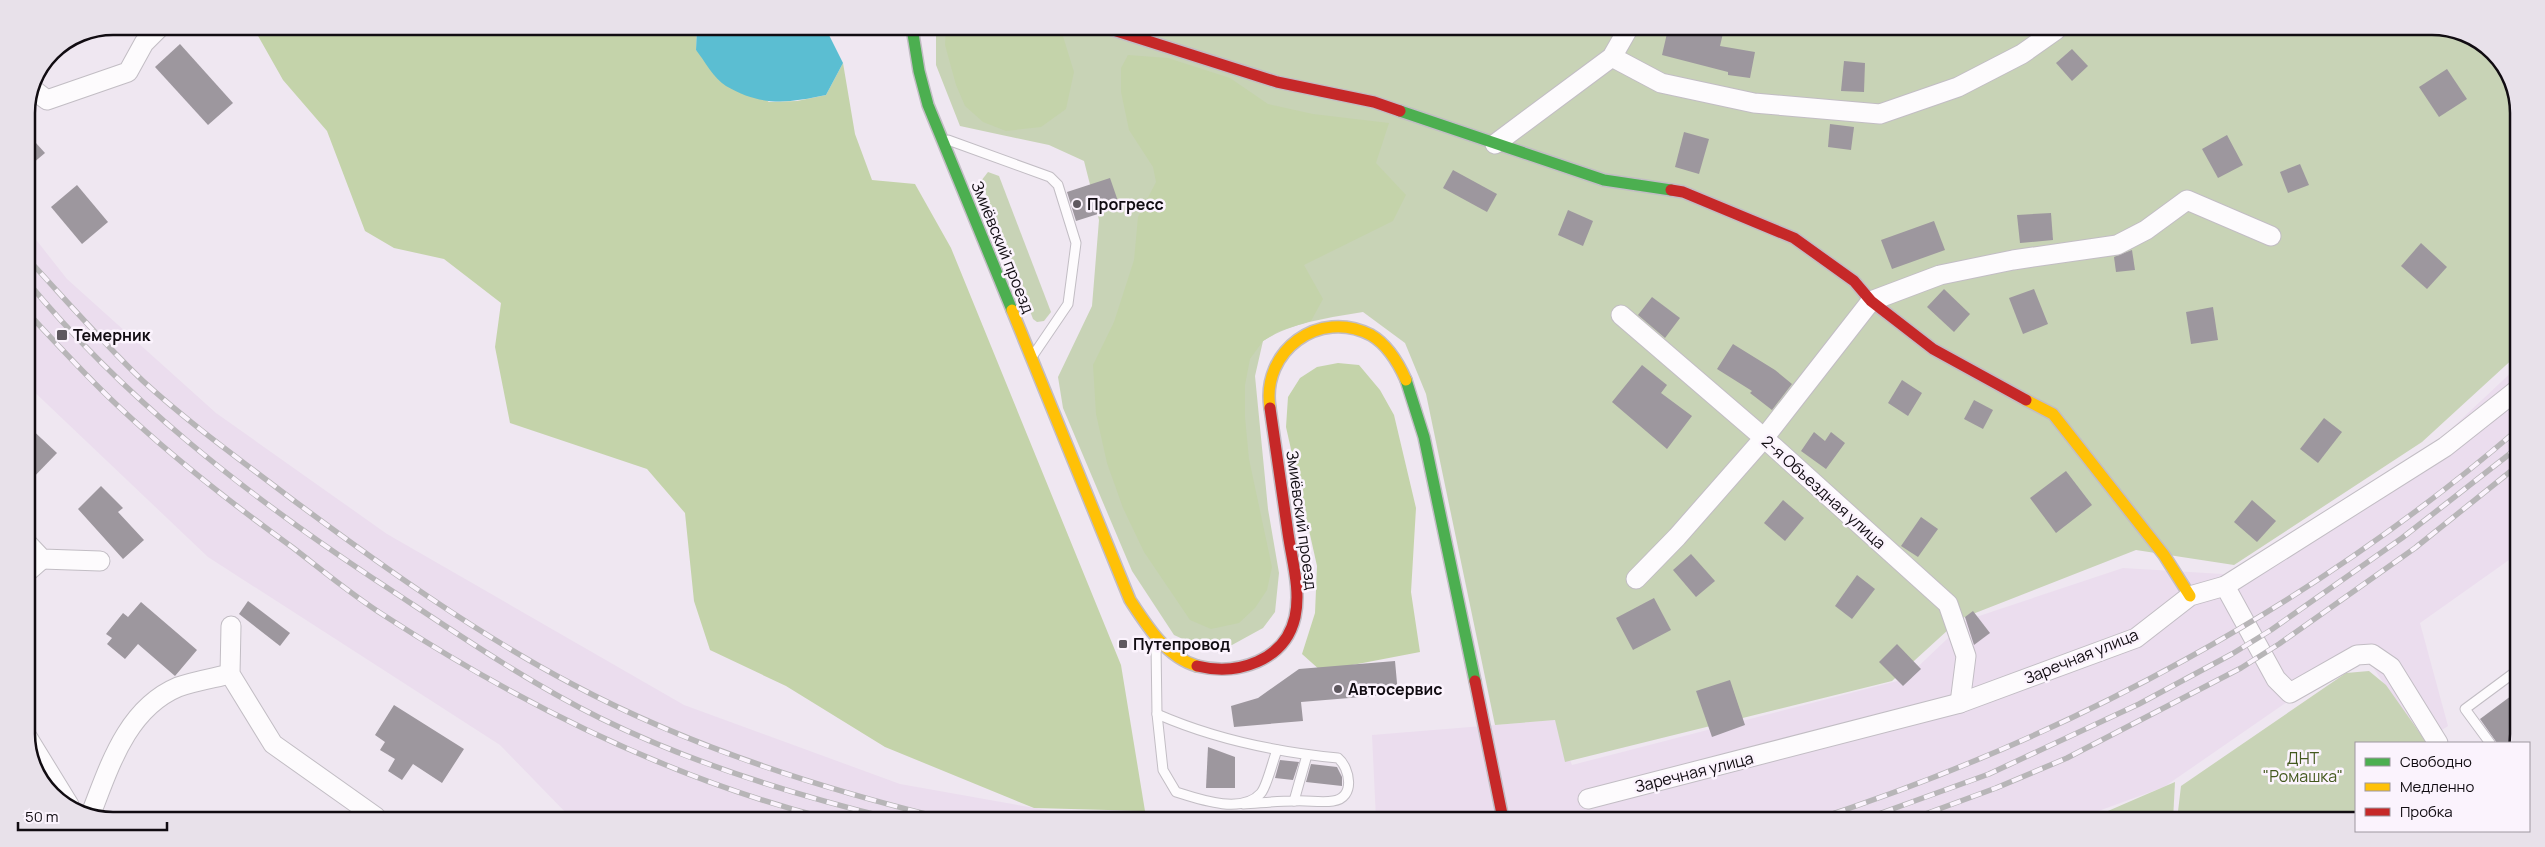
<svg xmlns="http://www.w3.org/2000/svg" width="2545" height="847" font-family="Manrope,sans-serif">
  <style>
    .built { fill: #ebddee }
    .green { fill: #c8d3b6 }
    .forest { fill: #c4d3aa }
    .water { fill: #5bbed2 }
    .building { fill: #9d979e }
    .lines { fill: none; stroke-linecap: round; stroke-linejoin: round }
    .lane-casing { stroke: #c2bdc4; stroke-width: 11 }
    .street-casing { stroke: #c2bdc4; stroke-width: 21 }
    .fast-casing { stroke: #c2bdc4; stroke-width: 14 }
    .slow-casing { stroke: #c2bdc4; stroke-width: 14 }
    .jam-casing { stroke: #c2bdc4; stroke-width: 14 }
    .lane { stroke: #fdfbfd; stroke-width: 9 }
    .street { stroke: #fdfbfd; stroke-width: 19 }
    .fast { stroke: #4caf50; stroke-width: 11 }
    .slow { stroke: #ffc107; stroke-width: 11 }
    .jam { stroke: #c62828; stroke-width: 11 }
    .rail-casing { stroke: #b7b5b7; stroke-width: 5.5 }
    .rail { stroke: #fbf3fd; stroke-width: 4; stroke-dasharray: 11; stroke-linecap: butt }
    .poi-dot { fill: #5f5960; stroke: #fbf3fd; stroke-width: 2 }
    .labels { text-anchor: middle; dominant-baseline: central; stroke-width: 5; stroke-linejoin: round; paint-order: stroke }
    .poi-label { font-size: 16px; font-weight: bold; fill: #110c12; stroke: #fbf3fd; text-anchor: start }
    .street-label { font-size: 16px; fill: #110c12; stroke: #fbf3fd }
    .park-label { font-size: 16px; fill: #44591f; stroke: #fbf3fd }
    .rim { fill: none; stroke: #110c12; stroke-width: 2.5 }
  </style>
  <rect width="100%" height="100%" fill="#efe7f1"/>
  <g class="built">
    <polygon points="26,227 67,279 216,413 387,534 684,705 900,784 1091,818 570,817 500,745 208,557 26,384"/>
    <polygon points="2517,367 2516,555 2420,623 2448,726 2422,743 2362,650 2164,787 2074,820 1376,819 1372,735 1555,720 1572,765 1905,679 1967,620 2123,568 2239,575 2433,446"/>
  </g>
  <g class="green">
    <path d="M 936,28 L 2460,31 L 2501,60 L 2519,107 L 2517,355 L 2422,442 L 2234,565 L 2136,550 L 1960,619 L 1892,681 L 1565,762 L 1555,720 L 1495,725 L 1426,394 L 1405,343 L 1363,312 C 1328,318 1293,322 1263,341 L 1255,376 L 1268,509 L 1279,573 L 1275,612 L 1263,628 L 1232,645 L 1207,650 L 1174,635 L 1132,571 L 1063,408 L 1058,377 L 1092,306 L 1099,220 L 1084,161 L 1049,145 L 960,126 L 936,65 Z"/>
    <polygon points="988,172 999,176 1051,312 1044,321 1037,322 1033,319 981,181"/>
    <polygon points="2369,671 2386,685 2427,743 2356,743 2356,821 2177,820 2181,786 2346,673"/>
    <polygon points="2175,782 2173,820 2087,820"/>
  </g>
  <g class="forest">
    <polygon points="253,27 697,27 696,50 769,102 797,101 826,95 843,63 855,134 872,180 915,184 951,248 1121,665 1145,811 1034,808 885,747 786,686 710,650 694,601 685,513 647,469 510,423 495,347 501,303 444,259 394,248 365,231 327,131 283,80"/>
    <polygon points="946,28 1051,28 1062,33 1074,72 1066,109 1041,127 1006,131 983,122 965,106 956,85 945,45"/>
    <polygon points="1128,55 1168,58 1230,78 1268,104 1313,114 1389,123 1376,163 1406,195 1393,221 1304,265 1323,299 1311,321 1279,331 1263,341 1250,359 1245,385 1245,417 1249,459 1272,567 1267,590 1255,608 1239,623 1211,629 1190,620 1144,552 1123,508 1107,463 1096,414 1093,365 1114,322 1134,260 1138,217 1156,182 1153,167 1129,130 1121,92 1121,68"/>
    <polygon points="1338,363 1359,365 1380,390 1394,415 1416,508 1411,592 1420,652 1321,671 1302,654 1315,613 1317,566 1286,427 1288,397 1300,378 1317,367"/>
  </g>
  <path class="water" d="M 697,27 L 822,28 L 826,29 L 843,63 L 826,95 C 788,103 762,107 726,86 C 714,79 704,60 696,50 Z"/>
  <g class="building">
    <polygon points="1668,29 1724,29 1720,46 1755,52 1750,78 1728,75 1728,72 1662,55"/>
    <polygon points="180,44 233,103 208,125 155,67"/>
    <polygon points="2072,49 2088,66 2072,81 2056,63"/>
    <polygon points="1844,61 1865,63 1864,92 1841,91"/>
    <polygon points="2447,69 2467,99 2439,117 2419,87"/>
    <polygon points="1830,124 1854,127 1851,150 1828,147"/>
    <polygon points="26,132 45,153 26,169"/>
    <polygon points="1684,132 1709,139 1699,174 1675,167"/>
    <polygon points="2227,135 2243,165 2218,178 2202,149"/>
    <polygon points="2300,164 2309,185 2288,193 2280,172"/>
    <polygon points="1453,170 1497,194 1487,212 1443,188"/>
    <polygon points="1110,178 1120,207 1076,221 1067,192"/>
    <polygon points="77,185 108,222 82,244 51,207"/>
    <polygon points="1568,210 1593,221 1583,246 1558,235"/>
    <polygon points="2051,213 2053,240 2020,243 2017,215"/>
    <polygon points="1934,221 1945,250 1892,269 1881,240"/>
    <polygon points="2421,243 2447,267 2427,289 2401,266"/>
    <polygon points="2132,250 2135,270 2116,272 2114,257"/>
    <polygon points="1944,289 1970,314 1954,332 1927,307"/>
    <polygon points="2034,289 2048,324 2023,334 2009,298"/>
    <polygon points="1652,297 1680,318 1665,338 1638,315"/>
    <polygon points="2213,307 2218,340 2191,344 2186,312"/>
    <polygon points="1733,344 1775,370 1792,384 1772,410 1750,393 1752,391 1717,369"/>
    <polygon points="1642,365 1667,385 1661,393 1692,416 1667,449 1612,402"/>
    <polygon points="1902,380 1922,393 1908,416 1888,403"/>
    <polygon points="1974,400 1993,410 1983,429 1964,419"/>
    <polygon points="2324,418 2342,432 2318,463 2300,449"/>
    <polygon points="26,424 57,453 26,485"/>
    <polygon points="1814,432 1825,441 1831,432 1845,443 1826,469 1801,451"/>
    <polygon points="2066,471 2092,505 2056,533 2030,498"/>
    <polygon points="101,486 123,508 118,512 144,540 123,559 78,509"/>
    <polygon points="1783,500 1804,518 1785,541 1764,523"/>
    <polygon points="2252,500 2276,521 2257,542 2234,522"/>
    <polygon points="1921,517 1938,529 1918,557 1901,546"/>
    <polygon points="1691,554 1715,581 1696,597 1673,570"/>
    <polygon points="1857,575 1875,589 1852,619 1835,606"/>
    <polygon points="1654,598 1671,630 1633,650 1616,618"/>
    <polygon points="248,601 290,633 280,646 239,614"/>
    <polygon points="141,602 197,650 175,676 138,644 125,659 107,644 112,638 106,634 123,613 128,617"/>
    <polygon points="1973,611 1990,633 1974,645 1965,617"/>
    <polygon points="1897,644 1921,669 1903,686 1879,662"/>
    <polygon points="1395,661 1398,694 1301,702 1303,721 1234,727 1231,706 1258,698 1299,669"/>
    <polygon points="1730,680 1745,725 1712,737 1696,691"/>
    <polygon points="2515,693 2514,743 2497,743 2480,719"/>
    <polygon points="394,705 464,749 442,783 413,764 402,780 388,771 395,759 380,750 385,742 375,735"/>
    <polygon points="1208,747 1235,757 1235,788 1206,788"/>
    <polygon points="1280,760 1299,762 1293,780 1275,778"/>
    <polygon points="1311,764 1337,767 1342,777 1342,786 1306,782"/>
  </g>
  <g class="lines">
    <g class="lane-casing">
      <g id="lane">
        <polyline points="948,140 1050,177 1058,185 1076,243 1068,304 1034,354"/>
        <path d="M 1156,645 L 1157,714 L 1163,770 L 1176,792 C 1198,799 1242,815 1261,793 C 1267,786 1273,760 1277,750"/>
        <path d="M 1157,714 C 1214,739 1276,752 1338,758 C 1350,768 1356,798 1333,801 C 1321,803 1307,800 1294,801 C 1277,801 1260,803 1243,804"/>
        <polyline points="2490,743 2465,709 2515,672"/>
        <polyline points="1294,801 1307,755"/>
      </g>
    </g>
    <g class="street-casing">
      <g id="street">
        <polyline points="1612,57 1661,83 1754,103 1880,114 1958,87 2022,54 2056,30"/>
        <polyline points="34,90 47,100 128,72 144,43 161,26"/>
        <polyline points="1495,144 1612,57 1628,29"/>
        <polyline points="1621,315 1764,438 1948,604 1966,656 1960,703"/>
        <polyline points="26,542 42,559 100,561"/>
        <polyline points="26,573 42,559"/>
        <polyline points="1636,579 1677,537 1764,438 1871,301 1940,275 2013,260 2117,245 2146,230 2187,200 2271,236"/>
        <polyline points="2225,586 2276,679 2290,693 2357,655 2372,654 2391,667 2438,743"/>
        <polyline points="231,626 230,674 273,744 376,817"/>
        <polyline points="26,735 69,805"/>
        <polyline points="1588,799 1960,703 2136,638 2190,596 2225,586 2445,447 2517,390"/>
        <path d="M 90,816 C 109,768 126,709 178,687 C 195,681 214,678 230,674"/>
      </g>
    </g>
    <g class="fast-casing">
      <g id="fast">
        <polyline points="912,28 919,71 928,105 1012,310"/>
        <polyline points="1400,111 1604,180 1671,190"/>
        <polyline points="1406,380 1424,437 1475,681"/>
      </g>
    </g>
    <g class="slow-casing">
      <g id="slow">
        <path d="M 1012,310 L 1130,600 C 1147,626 1166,657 1197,666"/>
        <polyline points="2026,400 2053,414 2164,555 2190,596"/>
        <path d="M 1270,408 C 1261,351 1319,308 1371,335 C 1388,345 1398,362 1406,380"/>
      </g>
    </g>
    <g class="jam-casing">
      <g id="jam">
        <polyline points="1107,28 1277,82 1374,102 1400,111"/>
        <polyline points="1671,190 1683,192 1794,238 1854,281 1871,301 1933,349 2026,400"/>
        <path d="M 1197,666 C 1237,676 1285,661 1295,617 C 1301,590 1292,561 1288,533 C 1282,492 1276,450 1270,408"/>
        <polyline points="1475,681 1503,819"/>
      </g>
    </g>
    <use href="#lane" class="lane"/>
    <use href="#street" class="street"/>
    <use href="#fast" class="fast"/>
    <use href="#slow" class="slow"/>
    <use href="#jam" class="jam"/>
    <g class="rail-casing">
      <g id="rail">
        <path d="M 26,257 C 65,299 102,342 143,381 C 190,424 242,461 293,500 C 382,566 474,632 572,684 C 688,746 815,787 942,818"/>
        <path d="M 26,280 C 123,398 245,493 371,577 C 446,626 520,678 600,718 C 691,763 791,794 889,818"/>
        <path d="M 26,311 C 56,343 85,375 117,405 C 171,456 231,503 292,547 C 322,570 352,595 385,616 C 519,703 669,778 825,818"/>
        <path d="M 1814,820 C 2070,737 2312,606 2516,431"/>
        <polyline points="1862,820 1989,774 2139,704 2232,654 2271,630 2402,538 2516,449"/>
        <polyline points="1909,820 1996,788 2067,758 2241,668 2279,644 2415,548 2516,467"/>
      </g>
    </g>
    <use href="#rail" class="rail"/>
  </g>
  <g class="poi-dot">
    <circle cx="1077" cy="204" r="5"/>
    <rect x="56" y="329" width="12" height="12" rx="2.5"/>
    <rect x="1118" y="639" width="10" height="10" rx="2.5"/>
    <circle cx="1338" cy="689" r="5"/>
  </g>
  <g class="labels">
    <g class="poi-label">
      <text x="1087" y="204">Прогресс</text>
      <text x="73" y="335">Темерник</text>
      <text x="1133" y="644">Путепровод</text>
      <text x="1348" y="689">Автосервис</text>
    </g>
    <g class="street-label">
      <text transform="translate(1003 247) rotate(68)">Змиёвский проезд</text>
      <text transform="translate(1824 492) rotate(42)">2-я Объездная улица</text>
      <text transform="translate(1302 520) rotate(82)">Змиёвский проезд</text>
      <text transform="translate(2081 656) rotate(-22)">Заречная улица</text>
      <text transform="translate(1694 772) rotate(-14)">Заречная улица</text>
    </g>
    <g class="park-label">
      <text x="2303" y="758">ДНТ<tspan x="2303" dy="18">"Ромашка"</tspan></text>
    </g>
  </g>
  <path d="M0 0H2545V847H0ZM113 35H2432A78 78 0 0 1 2510 113V734A78 78 0 0 1 2432 812H113A78 78 0 0 1 35 734V113A78 78 0 0 1 113 35Z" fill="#e8e1ea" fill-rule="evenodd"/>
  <path class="rim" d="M113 35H2432A78 78 0 0 1 2510 113V734A78 78 0 0 1 2432 812H113A78 78 0 0 1 35 734V113A78 78 0 0 1 113 35Z"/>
  <rect x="2355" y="742" width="175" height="90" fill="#fbf3fd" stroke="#9d979f"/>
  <rect x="2365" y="758" width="25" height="8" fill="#4caf50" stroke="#9d979f"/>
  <text x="2400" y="767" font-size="15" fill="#110c12">Свободно</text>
  <rect x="2365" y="783" width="25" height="8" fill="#ffc107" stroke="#9d979f"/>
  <text x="2400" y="792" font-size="15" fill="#110c12">Медленно</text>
  <rect x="2365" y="808" width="25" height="8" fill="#c62828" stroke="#9d979f"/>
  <text x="2400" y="817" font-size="15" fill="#110c12">Пробка</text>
  <path d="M18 822v8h149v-8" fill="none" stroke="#110c12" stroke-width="2.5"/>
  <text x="25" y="822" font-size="15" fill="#110c12" stroke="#fbf3fd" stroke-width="4" paint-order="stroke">50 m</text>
</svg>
